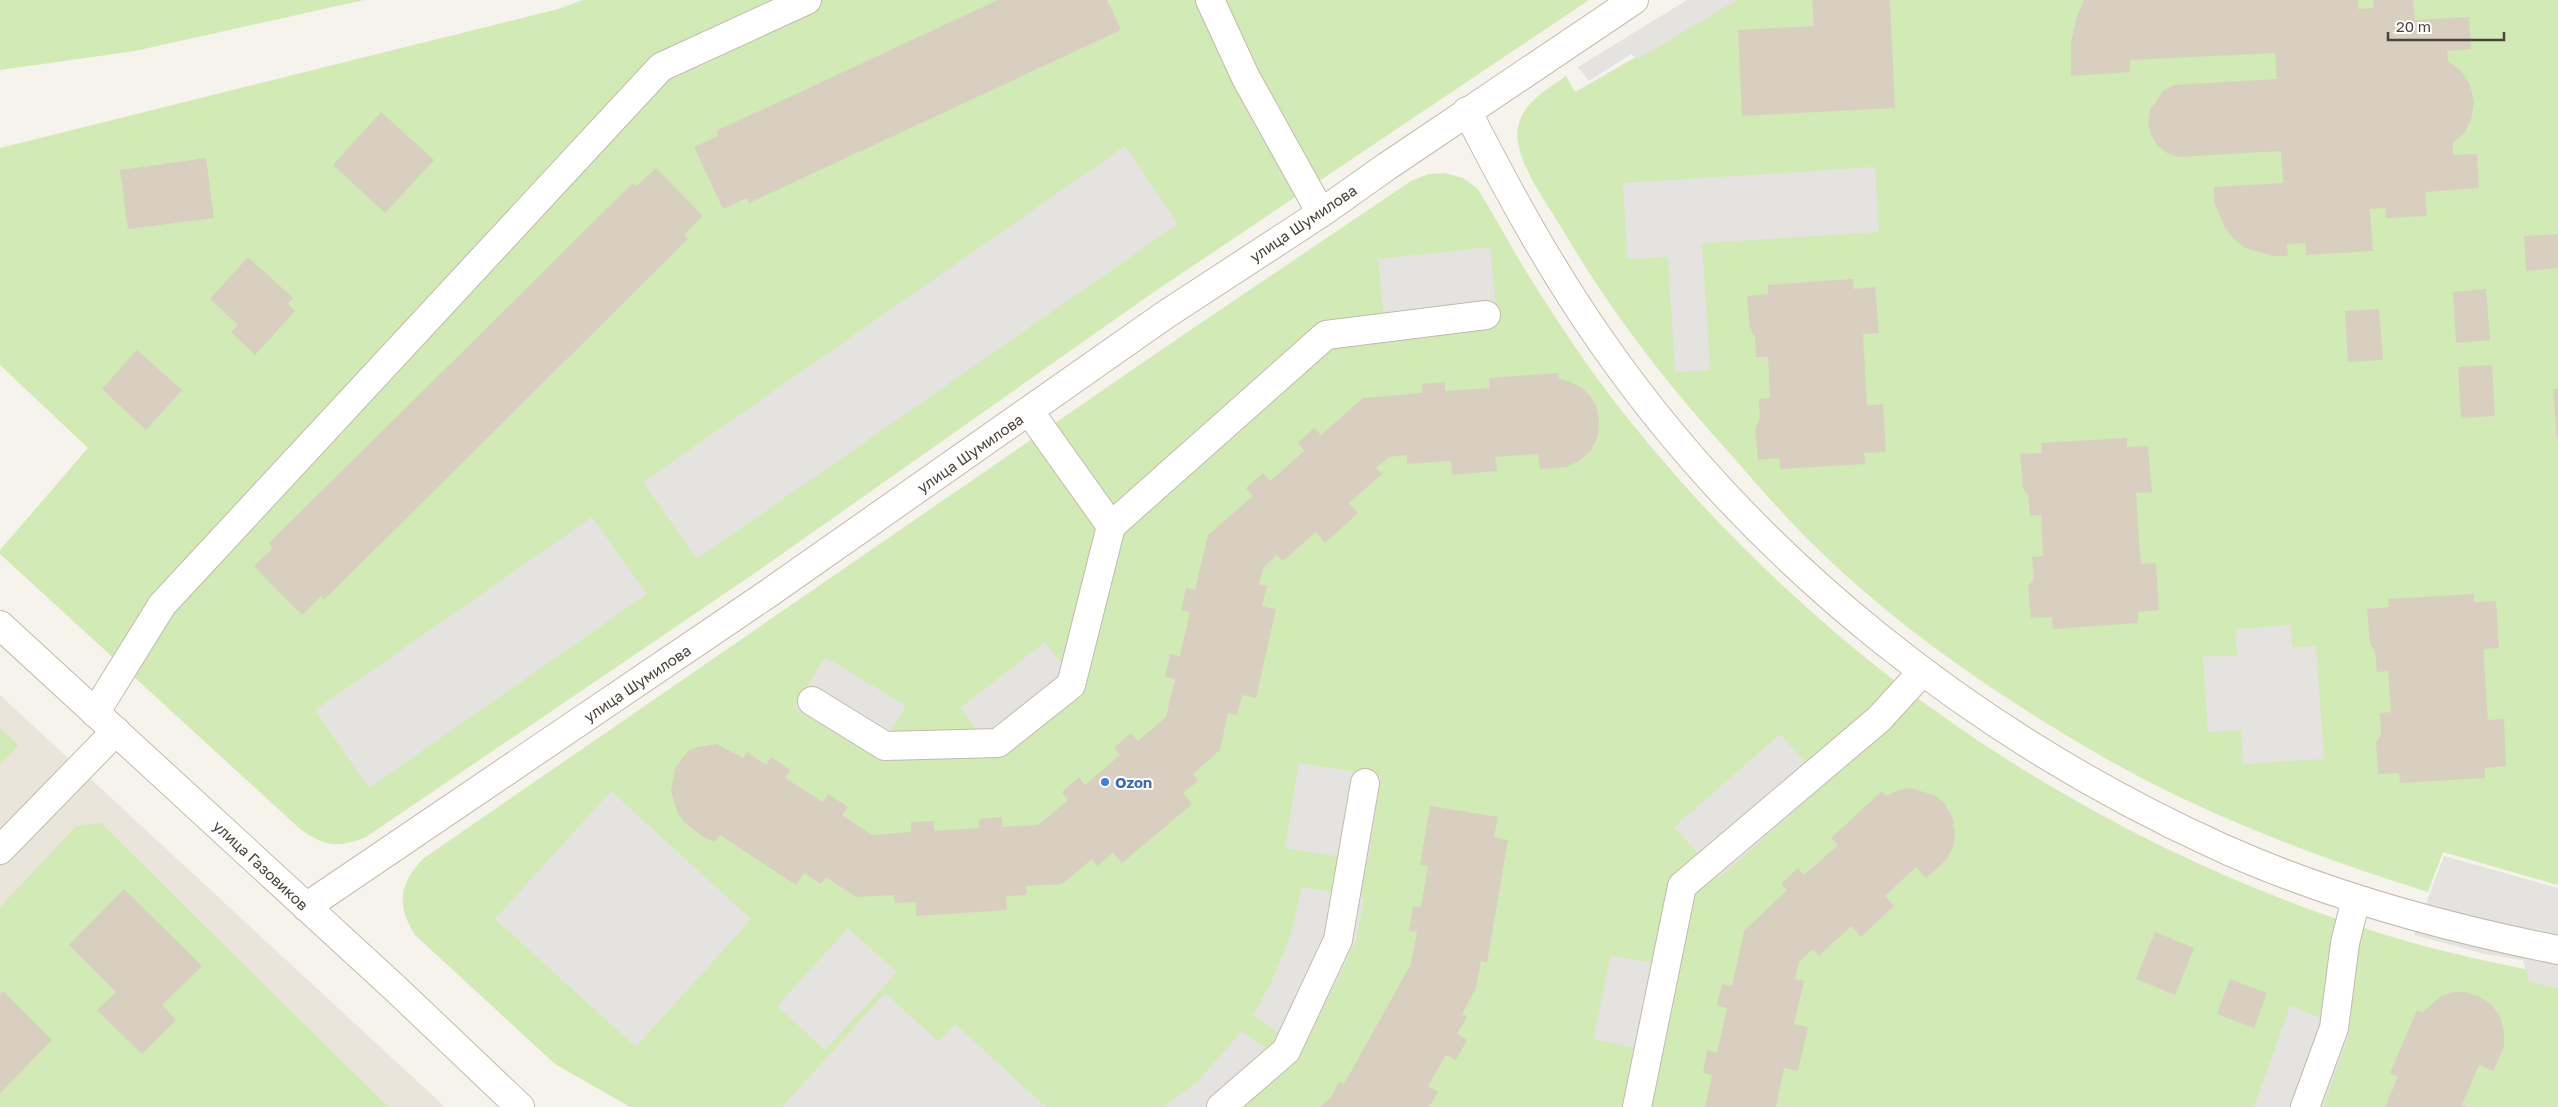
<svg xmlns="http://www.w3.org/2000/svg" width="2558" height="1107" font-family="'Golos Text',sans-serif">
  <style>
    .residential { fill: #eae5da }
    .green { fill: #d2eab5 }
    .parking { fill: #e5e3e0 }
    .building { fill: #d8cfc1 }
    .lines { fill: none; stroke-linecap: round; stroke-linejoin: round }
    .minor-casing { stroke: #c2bbae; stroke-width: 30 }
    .minor { stroke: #fff; stroke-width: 28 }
    .shop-dot { fill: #3f7fe0; stroke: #fff; stroke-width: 2 }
    .labels { text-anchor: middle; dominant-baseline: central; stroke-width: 4; stroke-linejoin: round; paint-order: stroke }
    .street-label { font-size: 15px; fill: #4b4439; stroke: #fff }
    .shop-label { font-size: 15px; font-weight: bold; fill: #366cbe; stroke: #fff; text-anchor: start }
  </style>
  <rect width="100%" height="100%" fill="#f6f3ec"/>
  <polygon class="residential" points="0,695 445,1107 0,1107"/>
  <g class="green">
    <polygon points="0,0 364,0 135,51 0,70"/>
    <path d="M 583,0 L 1589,0 L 1151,294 L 755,573 L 366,837 C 338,848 325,847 300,829 L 0,554 L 0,550 L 88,448 L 0,365 L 0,148 L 558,9 Z"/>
    <path d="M 1735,0 L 2558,0 L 2558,885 L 2443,852 L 2428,892 C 2304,853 2184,807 2074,740 C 1974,680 1875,610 1794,525 C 1773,503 1753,480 1733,457 C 1668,386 1610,311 1561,227 C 1546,202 1512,157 1518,127 C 1523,102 1548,89 1566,76 L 1575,92 Z"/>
    <path d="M 1445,173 L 1463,178 L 1477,188 C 1497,219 1514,253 1534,284 C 1566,335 1600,385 1638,431 C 1833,670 2095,846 2389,936 C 2444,953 2501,964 2558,976 L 2558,1107 L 630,1107 L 555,1064 L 415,935 C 396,905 399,883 424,858 L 1180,337 L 1411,181 L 1428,174 Z"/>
    <polygon points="0,728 19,746 0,764"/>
    <polygon points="101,823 388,1107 0,1107 0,907 76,826"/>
  </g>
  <g class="parking">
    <polygon points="1687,0 1737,0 1638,59 1631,54 1589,81 1578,67"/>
    <polygon points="1125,146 1178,224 697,559 643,482"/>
    <polygon points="1875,167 1879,232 1702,243 1710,370 1675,372 1668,257 1627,259 1623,183"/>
    <polygon points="1490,247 1498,327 1386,339 1378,259"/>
    <polygon points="592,517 647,594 369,788 315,710"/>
    <polygon points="2291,625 2292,647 2316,646 2324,759 2243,764 2241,730 2208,732 2203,657 2237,655 2235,629"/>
    <polygon points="1045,642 1082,689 997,756 960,708"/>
    <polygon points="825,657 906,706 875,757 794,708"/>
    <polygon points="1780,734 1825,784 1720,877 1674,827"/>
    <polygon points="1299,763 1381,776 1368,861 1285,848"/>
    <polygon points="611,791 751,919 636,1047 495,919"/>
    <polygon points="2444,856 2558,888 2558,988 2529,982 2523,960 2485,954 2414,935"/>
    <polygon points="1302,887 1364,897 1356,941 1303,1050 1253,1015 1270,985 1291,934"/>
    <polygon points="848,928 897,972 825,1050 777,1006"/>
    <polygon points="1611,955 1677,968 1660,1053 1593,1039"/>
    <polygon points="885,993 939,1042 955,1024 1046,1107 782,1107"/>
    <polygon points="2290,1006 2351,1029 2323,1107 2254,1107"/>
    <polygon points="1242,1031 1292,1066 1243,1107 1164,1107 1199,1080"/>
  </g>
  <g class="building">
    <polygon points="998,0 1107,0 1121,30 749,203 747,198 723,209 694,147 718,136 716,131"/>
    <polygon points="1812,0 1890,0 1895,108 1742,116 1738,30 1814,26"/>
    <polygon points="2084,0 2358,0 2358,9 2374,8 2373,0 2413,0 2415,20 2469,17 2471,49 2447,51 2448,61 2461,71 2470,85 2474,101 2472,117 2465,132 2453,143 2453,155 2477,154 2479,188 2425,192 2427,216 2386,218 2386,208 2370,209 2373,251 2306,255 2305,243 2287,244 2288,256 2273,256 2245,248 2234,239 2225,228 2214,202 2214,187 2283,183 2281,151 2178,157 2167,153 2157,145 2151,134 2148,123 2150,110 2163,91 2174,85 2277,79 2275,53 2130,60 2130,72 2071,76 2071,43 2077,16"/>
    <polygon points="381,112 434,160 385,213 333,165"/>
    <polygon points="206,158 214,218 128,229 120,170"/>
    <polygon points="656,168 703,216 684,235 688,239 324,600 321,596 302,615 254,566 273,548 269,543 633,183 637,186"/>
    <polygon points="2558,234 2558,268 2526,271 2524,236"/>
    <polygon points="248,257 293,298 288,304 295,311 255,355 231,332 238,325 210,299"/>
    <polygon points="1853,279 1854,289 1875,287 1879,333 1863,334 1867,406 1883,404 1886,452 1864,453 1865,464 1780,469 1779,458 1758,460 1755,429 1760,419 1759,399 1770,398 1768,357 1756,357 1755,337 1750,329 1747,296 1768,294 1768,285"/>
    <polygon points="2486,289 2490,340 2456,343 2453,292"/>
    <polygon points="2379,309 2383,360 2348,362 2345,311"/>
    <polygon points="137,350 182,390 146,430 102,389"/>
    <polygon points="2492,365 2495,416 2461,418 2458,367"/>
    <polygon points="1558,373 1559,379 1571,382 1582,388 1591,397 1597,408 1599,421 1598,436 1591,450 1579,461 1566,467 1540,469 1538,454 1495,457 1497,471 1452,475 1451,461 1407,464 1407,455 1389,457 1376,468 1382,474 1349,503 1358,513 1325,543 1316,532 1283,561 1277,555 1263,568 1259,584 1267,586 1262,606 1276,609 1256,698 1242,695 1237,715 1228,713 1220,750 1193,774 1198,781 1183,793 1192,804 1122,863 1113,853 1097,866 1092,859 1062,884 1026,886 1027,895 1006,896 1007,910 916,916 916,902 895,903 894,895 856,897 826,877 821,884 804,873 796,885 720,835 715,842 703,837 685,823 678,814 671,791 675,768 689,750 698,747 717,744 743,758 747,752 766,765 771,757 790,770 785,778 823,802 828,794 848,807 842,815 872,835 911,832 911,822 934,821 934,831 979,828 979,819 1002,817 1002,827 1038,825 1068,800 1062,792 1079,777 1085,785 1120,755 1114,748 1131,733 1138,741 1166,717 1175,679 1165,677 1170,654 1180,656 1190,612 1181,610 1186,588 1195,590 1208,535 1253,496 1246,488 1263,473 1270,481 1304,451 1298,443 1314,428 1321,435 1363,398 1422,393 1422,384 1445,382 1445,391 1490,388 1489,378"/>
    <polygon points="2553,389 2558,389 2558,438 2557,438"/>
    <polygon points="2127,438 2127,447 2148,446 2152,492 2136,493 2140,553 2141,564 2156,563 2159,610 2138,612 2138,623 2053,629 2052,617 2031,618 2028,587 2034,578 2032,557 2043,556 2041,515 2030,516 2028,495 2023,488 2020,454 2042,453 2041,443"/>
    <polygon points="2474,594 2474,602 2496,601 2499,648 2484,649 2484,660 2488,720 2504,719 2506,766 2485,768 2485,778 2400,783 2399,773 2378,774 2376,743 2381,734 2380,713 2391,712 2388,671 2377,672 2375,651 2370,644 2367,609 2389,607 2388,599"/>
    <polygon points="1910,788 1934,795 1944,803 1952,816 1955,832 1953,847 1946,860 1926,878 1916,867 1885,896 1894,906 1861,937 1851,926 1819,956 1813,949 1799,962 1795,979 1804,981 1794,1024 1808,1027 1798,1071 1784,1068 1776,1107 1705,1107 1712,1075 1703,1073 1707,1050 1717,1053 1727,1008 1717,1006 1722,984 1732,986 1744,931 1787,890 1781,884 1798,868 1804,875 1838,845 1831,838 1882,791 1886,796 1898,790"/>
    <polygon points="1430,806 1498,817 1494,837 1508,840 1487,963 1481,961 1476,988 1462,1014 1467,1017 1457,1034 1467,1040 1456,1060 1446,1055 1428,1086 1438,1092 1429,1107 1320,1107 1331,1097 1339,1082 1344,1084 1411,964 1417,932 1409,931 1413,906 1421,907 1428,866 1420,865"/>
    <polygon points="124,889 202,966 162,1005 176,1020 142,1054 97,1010 116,992 69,945"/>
    <polygon points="2155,932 2194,948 2175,995 2136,979"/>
    <polygon points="2230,979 2267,993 2254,1028 2217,1014"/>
    <polygon points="3,991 52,1040 0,1093 0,994"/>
    <polygon points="2454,992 2466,992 2478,996 2491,1004 2500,1017 2504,1031 2504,1047 2493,1071 2479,1065 2462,1105 2468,1107 2385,1107 2398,1077 2390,1073 2417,1010 2423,1012 2441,996"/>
  </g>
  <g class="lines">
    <g class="minor-casing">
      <g id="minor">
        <polyline points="1210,0 1246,78 1321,213"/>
        <path d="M 1467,111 C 1508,191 1550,268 1601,341 C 1755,563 1977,737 2222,848 C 2329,896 2443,927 2558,950"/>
        <polyline points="1029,411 1111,526"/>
        <polyline points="0,625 397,990 520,1107"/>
        <polyline points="812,701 885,746 998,743 1071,685 1111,526 1326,335 1486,315"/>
        <polyline points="95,713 162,605 661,67 807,0"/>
        <polyline points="0,850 116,731"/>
        <polyline points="306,907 769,593 1165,315 1321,213 1386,167 1634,0"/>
        <polyline points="1221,1107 1286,1051 1338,940 1365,783"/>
        <polyline points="1637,1107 1682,886 1879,719 1922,672"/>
        <polyline points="2305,1107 2334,1028 2345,943 2356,899"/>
      </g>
    </g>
    <use href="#minor" class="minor"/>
  </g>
  <circle class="shop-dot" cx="1105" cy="782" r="5"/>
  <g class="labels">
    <g class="street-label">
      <text transform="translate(1303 223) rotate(-34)">улица Шумилова</text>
      <text transform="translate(970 453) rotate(-35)">улица Шумилова</text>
      <text transform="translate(637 683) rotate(-34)">улица Шумилова</text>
      <text transform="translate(261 865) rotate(43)">улица Газовиков</text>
    </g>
    <g class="shop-label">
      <text x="1115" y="782">Ozon</text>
    </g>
  </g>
  <path d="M2388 32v8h116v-8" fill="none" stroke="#4b4439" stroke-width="2.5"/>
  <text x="2396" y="32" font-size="15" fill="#4b4439" stroke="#ffffff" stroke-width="4" paint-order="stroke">20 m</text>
</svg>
